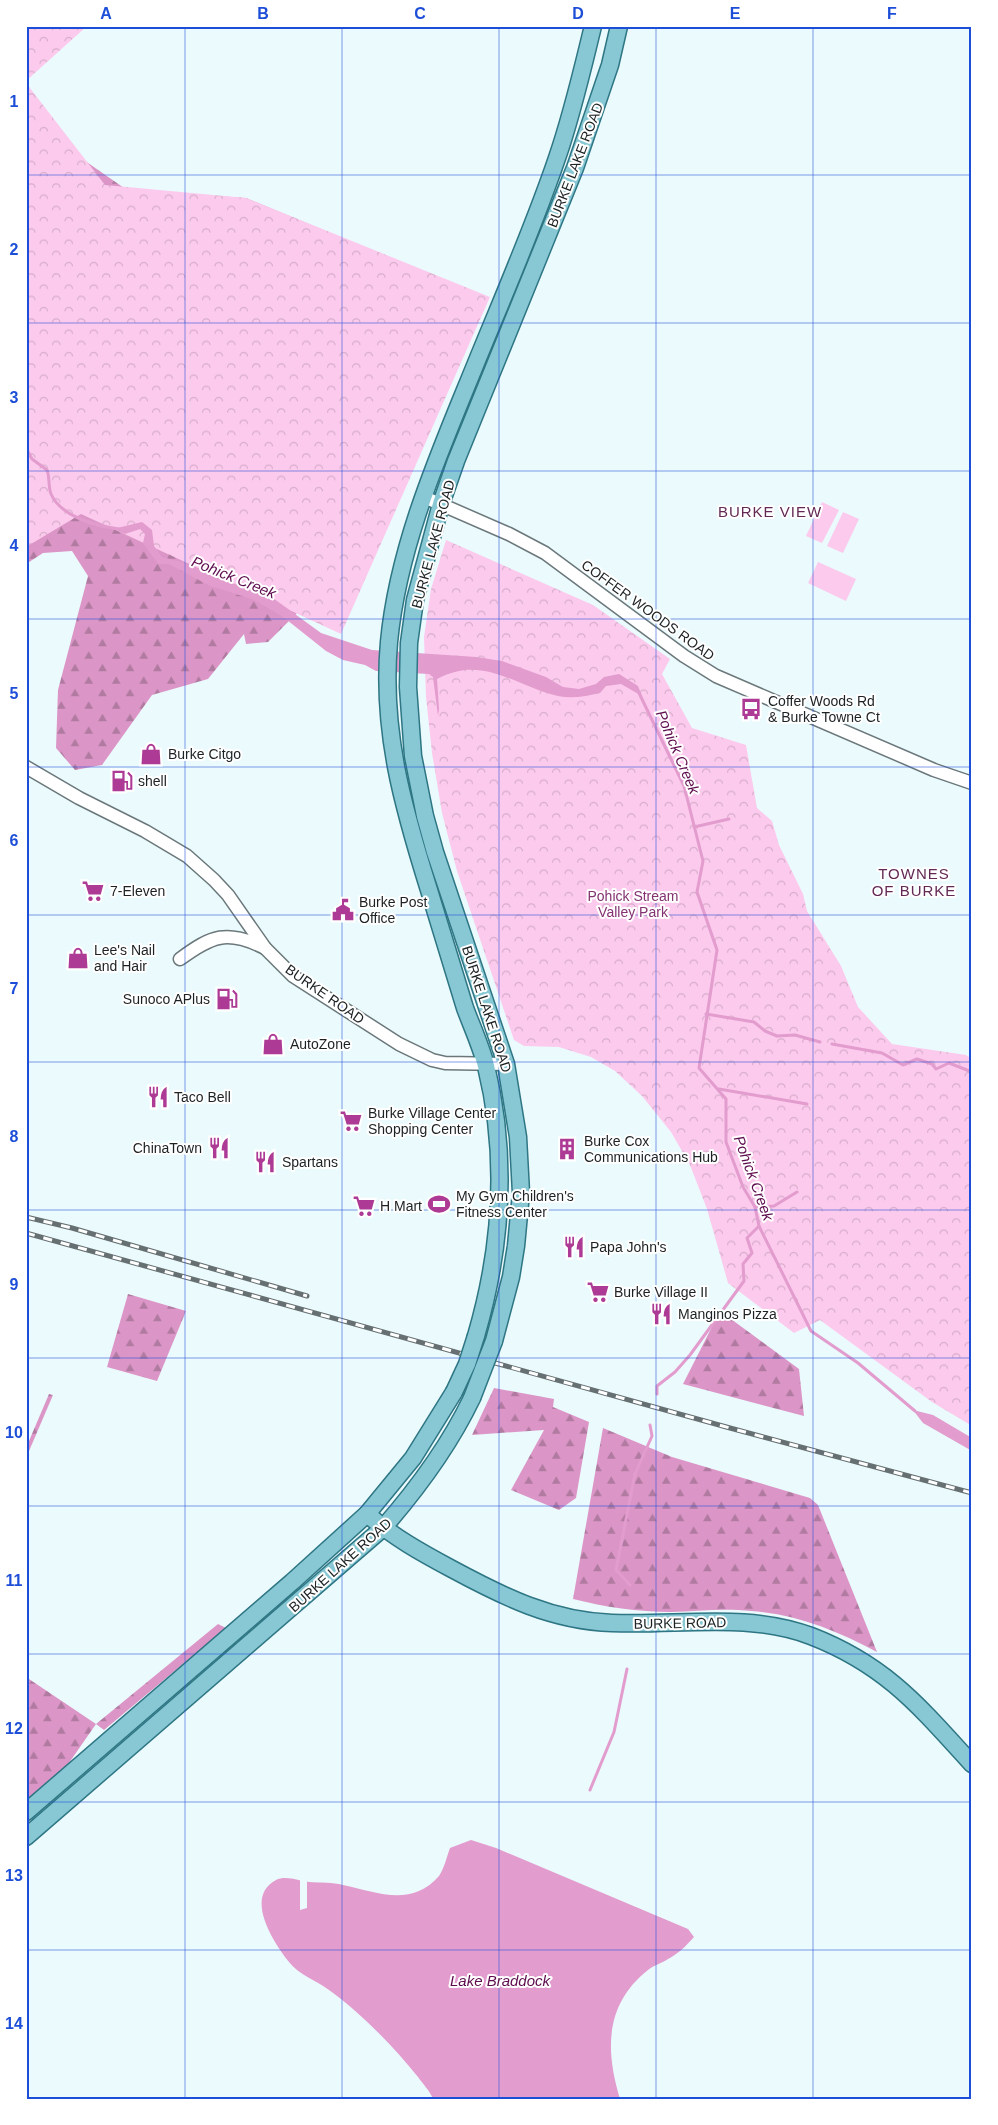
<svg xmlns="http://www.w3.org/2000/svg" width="998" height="2125" font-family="Helvetica,sans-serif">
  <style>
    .grass { fill: #fccaed }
    .forest { fill: url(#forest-firs) }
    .park { fill: url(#park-crowns) }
    .water { fill: #e29cce }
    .pier { fill: #ebfafd }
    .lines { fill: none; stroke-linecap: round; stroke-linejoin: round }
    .stream { stroke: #e29cce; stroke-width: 3 }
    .minor-casing { stroke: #6b787b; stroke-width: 15 }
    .major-casing { stroke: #2e7684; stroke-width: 19 }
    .minor { stroke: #fff; stroke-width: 12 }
    .major { stroke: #88c8d4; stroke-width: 16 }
    .rail-casing { stroke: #666f71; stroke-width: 5 }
    .rail { stroke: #fff; stroke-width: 3; stroke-dasharray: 9; stroke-linecap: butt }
    .major-bridge-casing { stroke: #2e7684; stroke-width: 19; stroke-linecap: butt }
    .major-bridge { stroke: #88c8d4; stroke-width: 16 }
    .grid { fill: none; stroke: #1d4ed8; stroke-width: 1; stroke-opacity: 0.55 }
    .labels { text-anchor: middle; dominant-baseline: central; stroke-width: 4; stroke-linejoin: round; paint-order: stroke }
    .street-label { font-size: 14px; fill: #1c2123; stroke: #fff }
    .poi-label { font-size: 14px; fill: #1c2123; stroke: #fff; text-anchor: start }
    .park-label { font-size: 14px; fill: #843371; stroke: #fff }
    .neighbourhood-label { font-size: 15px; letter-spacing: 1px; fill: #622954; stroke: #fff }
    .water-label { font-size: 15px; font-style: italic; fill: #5e0c4e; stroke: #fff }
    .neatline { fill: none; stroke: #1d4ed8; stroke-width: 2 }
    .grid-label { font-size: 16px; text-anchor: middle; font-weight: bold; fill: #1d4ed8 }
  </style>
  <defs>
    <pattern id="forest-firs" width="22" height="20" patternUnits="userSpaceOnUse" patternTransform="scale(1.25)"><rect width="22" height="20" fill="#db96c7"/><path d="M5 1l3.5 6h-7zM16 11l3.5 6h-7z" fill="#b17aa1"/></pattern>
    <pattern id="park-crowns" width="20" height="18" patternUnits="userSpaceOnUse" patternTransform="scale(1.25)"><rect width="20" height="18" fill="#fccaed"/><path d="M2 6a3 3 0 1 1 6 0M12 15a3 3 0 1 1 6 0" fill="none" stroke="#d7adcb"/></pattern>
  </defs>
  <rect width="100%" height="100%" fill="#ebfafd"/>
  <g class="grass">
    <polygon points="822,502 839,510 822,543 806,536"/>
    <polygon points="843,512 859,519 843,553 827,546"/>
    <polygon points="818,562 856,579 846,601 808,583"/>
  </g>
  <g class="forest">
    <polygon points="26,83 78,156 127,190 246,198 480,295 379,531 268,642 246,644 244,634 208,679 152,695 102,765 75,770 56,748 58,690 88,576 72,551 43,553 26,564"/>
    <polygon points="128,1294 186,1311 157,1381 107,1367"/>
    <polygon points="720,1311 799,1369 804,1416 683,1384"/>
    <polygon points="494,1388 554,1399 553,1407 589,1422 576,1498 559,1510 511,1490 544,1430 472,1435"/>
    <polygon points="49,1394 53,1395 26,1458 26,1448"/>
    <path d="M 603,1428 L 672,1457 L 810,1498 L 818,1505 L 877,1652 C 838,1631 796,1614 751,1611 C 724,1608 698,1611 671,1612 C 638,1612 605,1607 573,1599 Z"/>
    <polygon points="218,1624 226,1628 104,1730 96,1724 62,1773 26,1801 26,1677 96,1724"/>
  </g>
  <g class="park">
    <polygon points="26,26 87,26 26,81"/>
    <polygon points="26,83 105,185 246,198 490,297 341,634 81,514 26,547"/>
    <polygon points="446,540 593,605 670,659 662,674 692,728 746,745 757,808 772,821 779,845 803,894 807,911 841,966 858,1007 892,1044 966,1055 972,1059 972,1426 932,1402 820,1320 794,1333 728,1283 707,1209 690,1165 671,1132 642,1096 615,1071 591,1057 559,1047 524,1046 514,1040 457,871 442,813 432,753 426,697 424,637 431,589"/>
  </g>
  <g class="water">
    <path d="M 142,522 L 152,530 L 154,546 L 162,557 L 182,562 L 235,584 L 262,590 L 321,633 L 372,650 L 476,657 L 502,661 L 546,677 L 563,687 L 579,689 L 596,684 L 604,677 L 619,674 L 638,686 L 642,696 L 621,684 L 606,686 L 600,693 C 587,696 572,699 558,696 C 514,686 483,654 437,679 L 439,709 L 438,716 L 433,677 L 429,674 L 376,671 L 365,665 L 343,660 L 326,651 L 282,616 L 254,600 L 208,585 L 169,564 L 158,564 L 143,543 L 145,534 L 140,529 L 125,534 L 113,529 Z"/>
    <polygon points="913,1410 933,1415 972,1438 972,1451 923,1423"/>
    <path d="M 471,1840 L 496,1848 L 688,1929 L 694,1937 C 687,1945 678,1954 668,1959 C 662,1963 654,1965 648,1970 C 605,2004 605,2050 620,2099 L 433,2099 C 430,2091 423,2084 418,2077 C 393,2046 361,2013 329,1990 C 316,1980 299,1975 289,1962 C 273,1942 244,1897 276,1880 C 286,1875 299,1881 309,1882 C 321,1883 332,1882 343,1885 C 377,1892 411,1908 439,1876 C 444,1869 447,1856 450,1848 Z"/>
  </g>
  <polygon class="pier" points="300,1878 307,1879 307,1908 300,1910"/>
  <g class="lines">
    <g class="stream">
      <path d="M 26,448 L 32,459 L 47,470 C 50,478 48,486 51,494 C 61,517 97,526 119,529"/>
      <polyline points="639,693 684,786 703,861 697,892 717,950 699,1068 726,1099 726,1142 743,1187 755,1207 759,1226 811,1331 858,1363 915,1411"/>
      <polyline points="694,827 729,819"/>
      <polyline points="706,1014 754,1022 765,1031 777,1036 795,1035 820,1042"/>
      <polyline points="832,1044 882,1053 903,1065 917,1059 932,1064 936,1069 949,1063 972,1072"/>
      <polyline points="719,1089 807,1104"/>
      <polyline points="755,1207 774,1206 797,1192"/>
      <polyline points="657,1394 657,1386 675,1372 690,1355 744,1281 743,1264 752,1253 747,1238 759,1226"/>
      <polyline points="630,1585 616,1570 635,1474 652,1436 650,1425"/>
      <polyline points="590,1790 614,1732 627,1669"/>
    </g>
    <g class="minor-casing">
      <g id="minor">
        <polyline points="424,497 509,534 545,553 684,656 716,676 934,770 972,783"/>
        <polyline points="26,767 79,798 145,831 187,856 214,880 228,895 265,948 293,976 399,1044 432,1060 445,1063 506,1064"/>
        <path d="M 180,959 C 211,936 227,929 265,948"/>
      </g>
    </g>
    <g class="major-casing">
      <g id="major">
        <path d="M 476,1336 C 502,1247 508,1156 486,1066 C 481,1046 472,1027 465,1008 C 453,969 441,929 429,890 C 403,807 381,730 389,642 C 398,547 438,456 474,368 C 502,299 533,229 557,158 C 572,115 582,71 593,26"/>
        <polyline points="494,1341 511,1277 516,1246 521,1193 518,1137 506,1064 435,852 425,816 413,756 408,687 409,643 415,600 441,504 456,461 575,168 610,65 619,26"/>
        <path d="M 367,1514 C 393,1537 422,1553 452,1569 C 504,1597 552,1621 612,1623 C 678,1626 748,1612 811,1636 C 886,1665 920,1707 972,1764"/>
        <polyline points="26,1812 292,1582 367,1514 413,1458 454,1392"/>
        <path d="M 26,1837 L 383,1528 C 418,1488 449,1446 472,1398"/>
      </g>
    </g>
    <use href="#minor" class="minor"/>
    <use href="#major" class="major"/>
    <g class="rail-casing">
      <g id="rail">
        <polyline points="26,1217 72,1228 307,1296"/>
        <polyline points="26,1233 730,1428 972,1493"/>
      </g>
    </g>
    <use href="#rail" class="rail"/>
    <g class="major-bridge-casing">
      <g id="major-bridge">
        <polyline points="454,1392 467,1364 476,1336"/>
        <polyline points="472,1398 494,1341"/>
      </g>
    </g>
    <use href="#major-bridge" class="major-bridge"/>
  </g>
  <path class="grid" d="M 185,26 L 185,2099M 342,26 L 342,2099M 499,26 L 499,2099M 656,26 L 656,2099M 813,26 L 813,2099M 26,175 L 972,175M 26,323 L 972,323M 26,471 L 972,471M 26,619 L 972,619M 26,767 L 972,767M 26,915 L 972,915M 26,1062 L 972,1062M 26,1210 L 972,1210M 26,1358 L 972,1358M 26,1506 L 972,1506M 26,1654 L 972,1654M 26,1802 L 972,1802M 26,1950 L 972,1950"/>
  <defs>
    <g id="bus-bare" transform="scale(1.725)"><path d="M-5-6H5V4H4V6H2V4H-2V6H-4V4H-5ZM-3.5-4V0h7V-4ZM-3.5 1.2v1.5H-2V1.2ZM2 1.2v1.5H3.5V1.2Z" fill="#ad3a94" stroke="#fff" stroke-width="2.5" paint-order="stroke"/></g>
    <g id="shop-bare" transform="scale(1.725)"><path d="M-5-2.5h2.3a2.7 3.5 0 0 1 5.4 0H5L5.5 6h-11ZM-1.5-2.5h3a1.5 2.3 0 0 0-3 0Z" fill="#ad3a94" stroke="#fff" stroke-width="2.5" paint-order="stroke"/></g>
    <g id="fuel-bare" transform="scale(1.725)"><path d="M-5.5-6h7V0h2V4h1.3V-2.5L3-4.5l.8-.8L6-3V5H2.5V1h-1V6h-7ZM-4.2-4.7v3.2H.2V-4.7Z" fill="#ad3a94" stroke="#fff" stroke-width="2.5" paint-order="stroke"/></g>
    <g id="supermarket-bare" transform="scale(1.725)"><path d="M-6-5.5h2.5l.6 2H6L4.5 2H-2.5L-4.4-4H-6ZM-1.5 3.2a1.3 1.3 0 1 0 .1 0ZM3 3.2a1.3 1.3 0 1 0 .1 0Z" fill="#ad3a94" stroke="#fff" stroke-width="2.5" paint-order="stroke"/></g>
    <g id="civic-bare" transform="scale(1.725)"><path d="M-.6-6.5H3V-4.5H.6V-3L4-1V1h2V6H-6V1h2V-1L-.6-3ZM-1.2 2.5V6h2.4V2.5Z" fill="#ad3a94" stroke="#fff" stroke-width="2.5" paint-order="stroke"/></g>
    <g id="restaurant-bare" transform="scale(1.725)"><path d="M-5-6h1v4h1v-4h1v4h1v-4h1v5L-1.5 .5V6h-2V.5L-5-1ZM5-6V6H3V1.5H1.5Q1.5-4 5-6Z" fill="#ad3a94" stroke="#fff" stroke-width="2.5" paint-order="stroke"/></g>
    <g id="building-bare" transform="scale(1.725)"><path d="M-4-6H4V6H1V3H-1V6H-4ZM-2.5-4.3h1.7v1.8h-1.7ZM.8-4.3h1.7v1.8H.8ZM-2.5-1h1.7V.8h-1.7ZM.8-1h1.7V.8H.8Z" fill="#ad3a94" stroke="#fff" stroke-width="2.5" paint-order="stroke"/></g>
    <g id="stadium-bare" transform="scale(1.725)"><path d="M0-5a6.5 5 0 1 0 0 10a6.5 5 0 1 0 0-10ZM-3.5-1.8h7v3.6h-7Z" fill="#ad3a94" stroke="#fff" stroke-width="2.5" paint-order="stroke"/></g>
  </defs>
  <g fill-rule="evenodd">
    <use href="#bus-bare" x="751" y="709"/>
    <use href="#shop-bare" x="151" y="754"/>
    <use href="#fuel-bare" x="122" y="781"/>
    <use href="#supermarket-bare" x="93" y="891"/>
    <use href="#civic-bare" x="343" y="910"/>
    <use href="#shop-bare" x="78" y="958"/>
    <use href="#fuel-bare" x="227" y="999"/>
    <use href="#shop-bare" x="273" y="1044"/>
    <use href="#restaurant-bare" x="158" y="1097"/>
    <use href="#supermarket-bare" x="351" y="1121"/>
    <use href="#restaurant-bare" x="219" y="1148"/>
    <use href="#building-bare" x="567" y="1149"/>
    <use href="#restaurant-bare" x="265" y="1162"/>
    <use href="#stadium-bare" x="439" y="1204"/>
    <use href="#supermarket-bare" x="364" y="1206"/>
    <use href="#restaurant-bare" x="574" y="1247"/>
    <use href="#supermarket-bare" x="598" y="1292"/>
    <use href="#restaurant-bare" x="661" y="1314"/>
  </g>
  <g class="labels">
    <g class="street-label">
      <text transform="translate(575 165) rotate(-69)">BURKE LAKE ROAD</text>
      <text transform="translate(433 544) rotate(-75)">BURKE LAKE ROAD</text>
      <text transform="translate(648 610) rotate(36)">COFFER WOODS ROAD</text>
      <text transform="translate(325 994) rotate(35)">BURKE ROAD</text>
      <text transform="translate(487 1009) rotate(72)">BURKE LAKE ROAD</text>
      <text transform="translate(340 1565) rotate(-42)">BURKE LAKE ROAD</text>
      <text transform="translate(680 1623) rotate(-1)">BURKE ROAD</text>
    </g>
    <g class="poi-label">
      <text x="768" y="701">Coffer Woods Rd<tspan x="768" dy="16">&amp; Burke Towne Ct</tspan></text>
      <text x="168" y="754">Burke Citgo</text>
      <text x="138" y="781">shell</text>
      <text x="110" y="891">7-Eleven</text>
      <text x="359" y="902">Burke Post<tspan x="359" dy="16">Office</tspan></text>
      <text x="94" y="950">Lee's Nail<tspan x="94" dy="16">and Hair</tspan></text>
      <text x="210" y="999" text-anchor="end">Sunoco APlus</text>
      <text x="290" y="1044">AutoZone</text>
      <text x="174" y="1097">Taco Bell</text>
      <text x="368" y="1113">Burke Village Center<tspan x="368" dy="16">Shopping Center</tspan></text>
      <text x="584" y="1141">Burke Cox<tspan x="584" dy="16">Communications Hub</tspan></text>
      <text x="202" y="1148" text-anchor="end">ChinaTown</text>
      <text x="282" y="1162">Spartans</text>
      <text x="456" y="1196">My Gym Children's<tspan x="456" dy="16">Fitness Center</tspan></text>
      <text x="380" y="1206">H Mart</text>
      <text x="590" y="1247">Papa John's</text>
      <text x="614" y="1292">Burke Village II</text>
      <text x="678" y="1314">Manginos Pizza</text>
    </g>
    <g class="park-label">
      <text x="633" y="896">Pohick Stream<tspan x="633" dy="16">Valley Park</tspan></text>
    </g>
    <g class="neighbourhood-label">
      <text x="770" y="511">BURKE VIEW</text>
      <text x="914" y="873">TOWNES<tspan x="914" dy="17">OF BURKE</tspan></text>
    </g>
    <g class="water-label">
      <text transform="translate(234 577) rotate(22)">Pohick Creek</text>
      <text transform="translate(678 752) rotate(67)">Pohick Creek</text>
      <text transform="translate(754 1178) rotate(70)">Pohick Creek</text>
      <text x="500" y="1980">Lake Braddock</text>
    </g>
  </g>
  <rect width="998" height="2125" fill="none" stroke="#ffffff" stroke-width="55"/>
  <rect x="28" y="28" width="942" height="2070" class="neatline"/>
  <g class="grid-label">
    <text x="106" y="19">A</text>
    <text x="263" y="19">B</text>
    <text x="420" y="19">C</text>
    <text x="578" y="19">D</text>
    <text x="735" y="19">E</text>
    <text x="892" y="19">F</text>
    <text x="14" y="107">1</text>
    <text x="14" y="255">2</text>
    <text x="14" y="403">3</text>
    <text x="14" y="551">4</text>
    <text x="14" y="699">5</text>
    <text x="14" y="846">6</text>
    <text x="14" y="994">7</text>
    <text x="14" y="1142">8</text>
    <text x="14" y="1290">9</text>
    <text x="14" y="1438">10</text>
    <text x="14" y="1586">11</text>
    <text x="14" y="1734">12</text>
    <text x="14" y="1881">13</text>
    <text x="14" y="2029">14</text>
  </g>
</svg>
